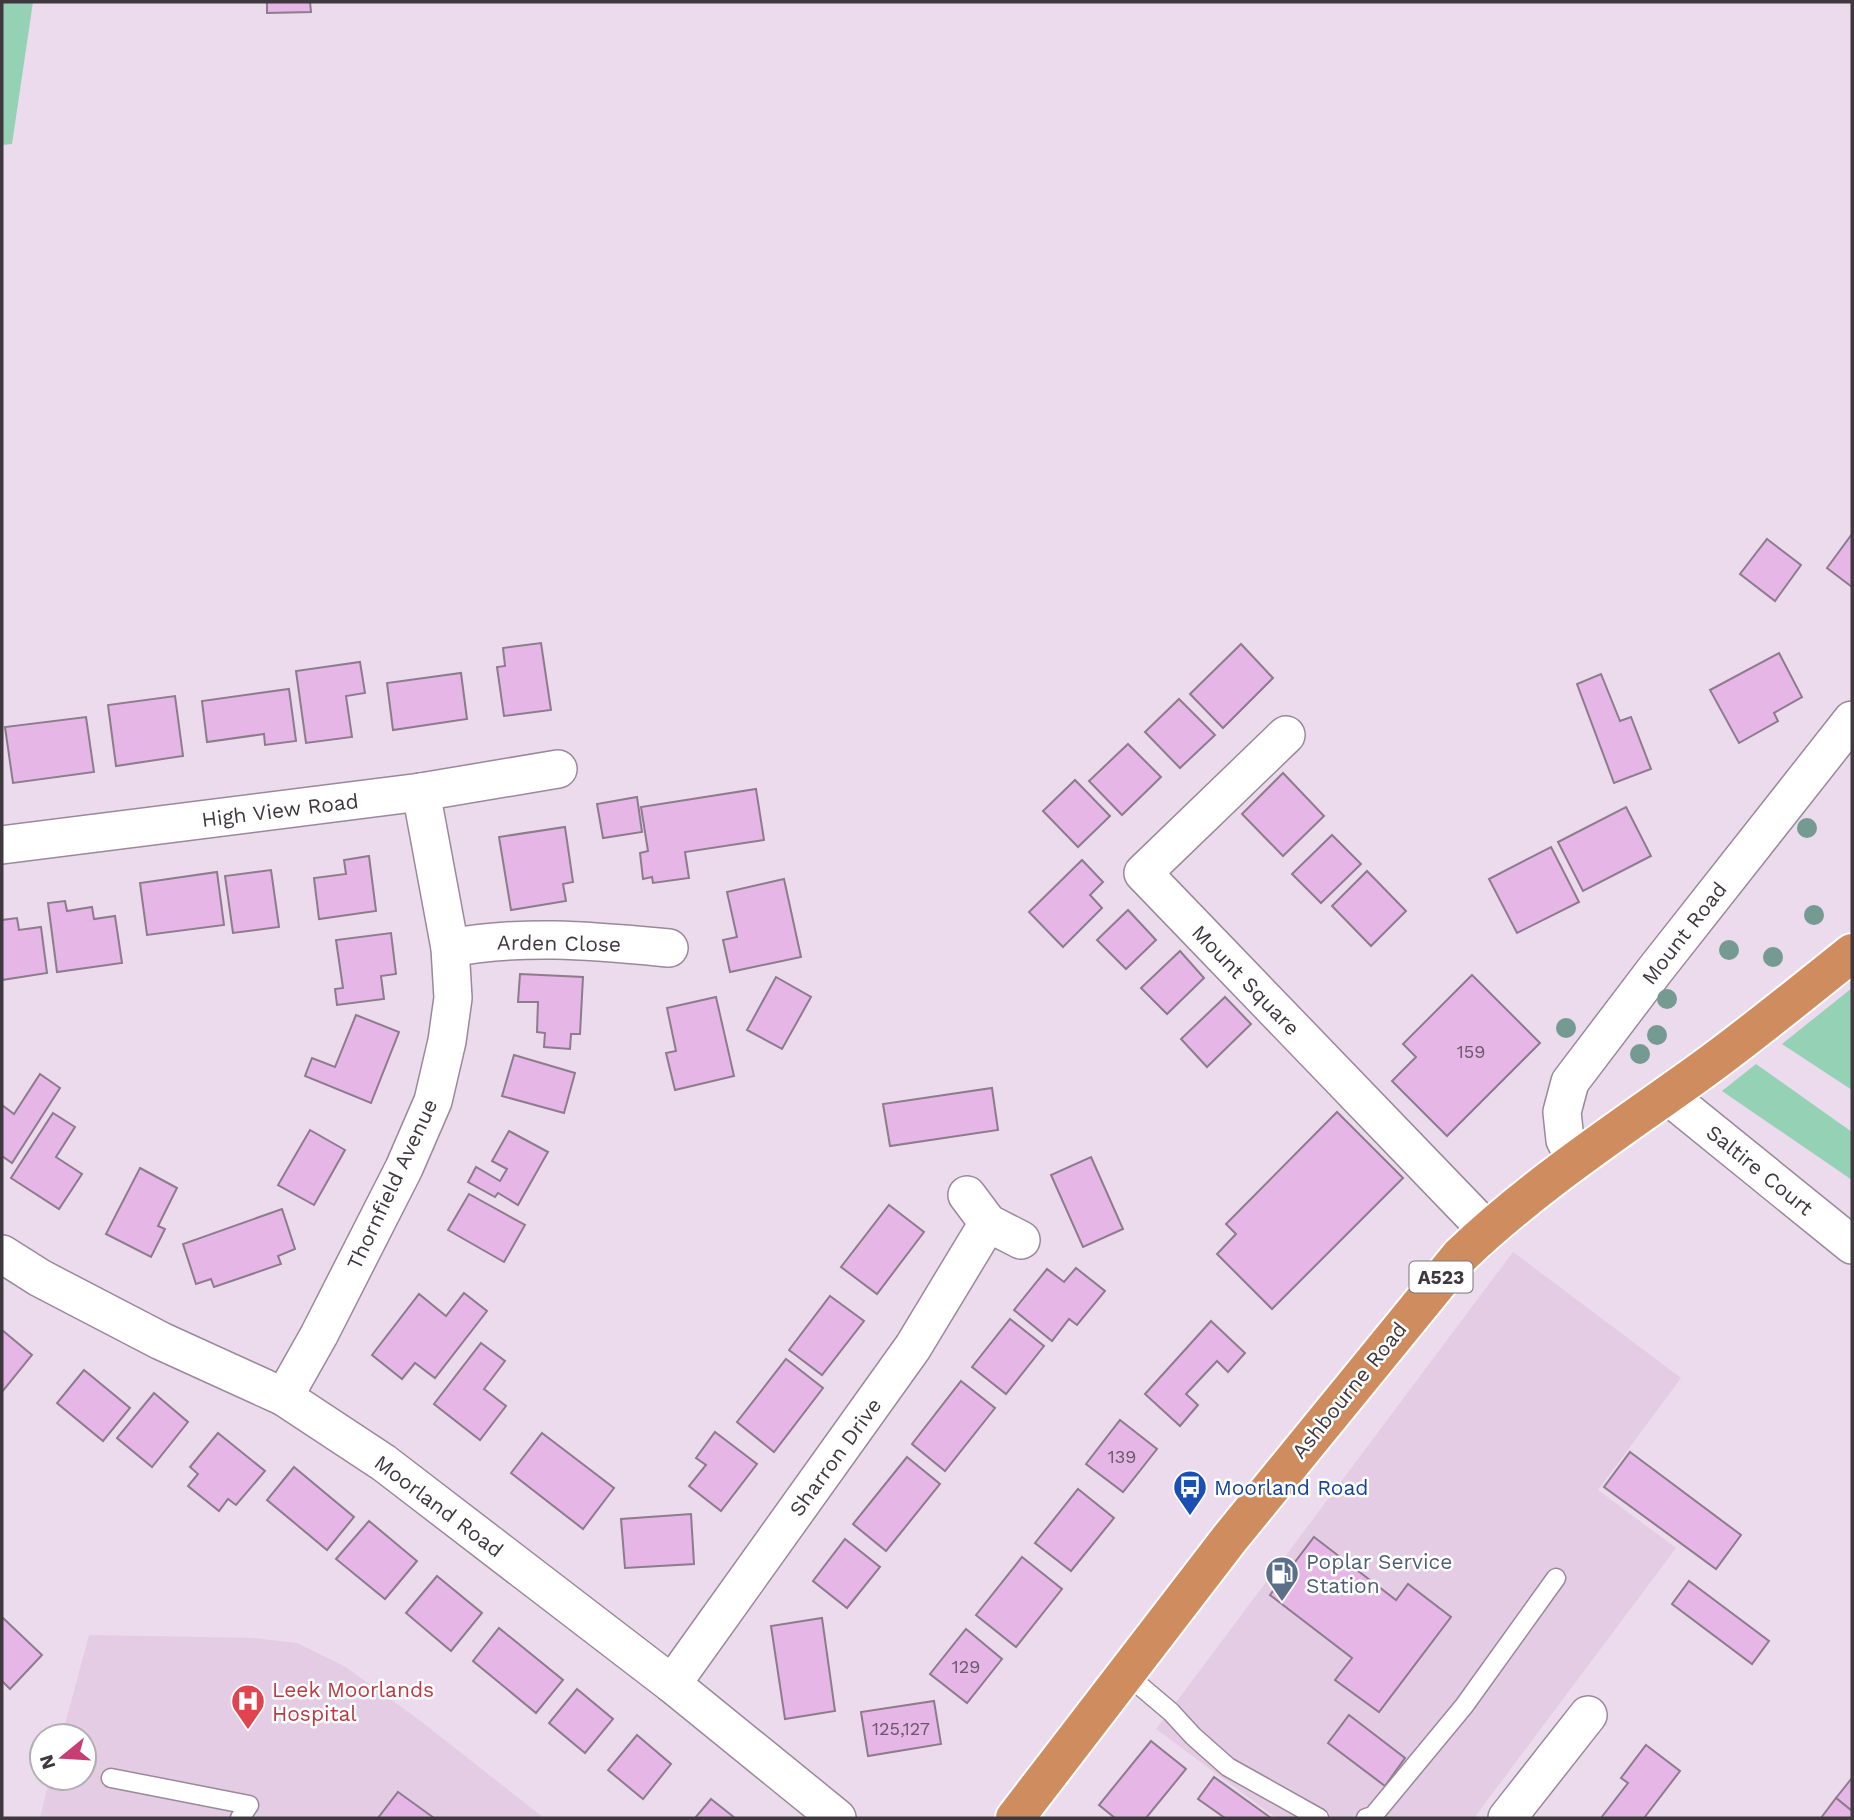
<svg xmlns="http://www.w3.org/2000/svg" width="1854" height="1820" font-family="'Work Sans',sans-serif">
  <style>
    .built { fill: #e3cce4 }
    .green { fill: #95d2b5 }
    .building { fill: #e6b6e7; stroke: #8c7c8c; stroke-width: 2 }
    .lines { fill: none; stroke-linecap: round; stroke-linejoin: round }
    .service-casing { stroke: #9a899a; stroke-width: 21 }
    .minor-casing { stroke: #9a899a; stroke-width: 40 }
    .trunk-casing { stroke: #fff; stroke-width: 42 }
    .service { stroke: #fff; stroke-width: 18 }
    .minor { stroke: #fff; stroke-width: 37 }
    .trunk { stroke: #cf8c5e; stroke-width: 38 }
    .tree { fill: #749a92 }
    .labels { text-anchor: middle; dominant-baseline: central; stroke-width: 5; stroke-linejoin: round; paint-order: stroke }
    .number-label { font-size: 18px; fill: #695869 }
    .shield { fill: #fff; stroke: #797479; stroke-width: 2 }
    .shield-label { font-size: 19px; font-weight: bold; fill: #3f383f }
    .street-label { font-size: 21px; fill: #3f383f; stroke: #fff }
    .transit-label { font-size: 21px; fill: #164399; stroke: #fff; text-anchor: start }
    .service-label { font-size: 21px; fill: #4e5e75; stroke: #fff; text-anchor: start }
    .health-label { font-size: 21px; fill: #be3a42; stroke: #fff; text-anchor: start }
  </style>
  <rect width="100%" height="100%" fill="#ecdaed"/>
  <g class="built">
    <polygon points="1513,1252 1681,1378 1598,1490 1676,1548 1474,1818 1276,1818 1156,1729"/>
    <polygon points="89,1635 253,1638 297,1643 344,1666 418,1719 544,1818 40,1818 50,1778 84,1778 84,1736 62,1736"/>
  </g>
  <g class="green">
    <polygon points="2,2 33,2 12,144 2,145"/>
    <polygon points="1852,988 1852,1090 1782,1044"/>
    <polygon points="1756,1064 1852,1132 1852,1180 1722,1091"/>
  </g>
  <g class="building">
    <polygon points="267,2 310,2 311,12 267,13"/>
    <polygon points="1852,534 1852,587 1827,568"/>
    <polygon points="1767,539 1801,565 1775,601 1740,574"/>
    <polygon points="541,643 551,710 504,716 497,667 505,666 503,648"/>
    <polygon points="1241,644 1273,678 1223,728 1190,694"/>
    <polygon points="1779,653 1802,697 1774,713 1778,721 1739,743 1710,690"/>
    <polygon points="360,662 365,693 346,696 352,737 306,743 296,671"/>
    <polygon points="461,673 467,719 393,730 387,683"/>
    <polygon points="1601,674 1620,721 1631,717 1651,769 1614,783 1577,684"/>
    <polygon points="289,689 296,741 265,745 264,734 207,742 202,701"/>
    <polygon points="175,696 183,756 116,766 108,705"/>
    <polygon points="1179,699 1215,735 1180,768 1145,732"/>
    <polygon points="86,717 94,772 13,783 5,727"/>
    <polygon points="1128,744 1161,777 1122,815 1089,781"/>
    <polygon points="1283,773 1324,816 1283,856 1242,814"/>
    <polygon points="1075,780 1110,816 1078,847 1043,811"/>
    <polygon points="756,789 764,840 685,852 689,878 653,883 652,877 643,879 640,853 648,851 641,807"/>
    <polygon points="637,797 642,832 603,838 597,804"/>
    <polygon points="1626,807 1651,856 1583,891 1558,842"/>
    <polygon points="565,827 573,882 563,884 566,901 511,910 499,837"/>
    <polygon points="1332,835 1361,864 1321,903 1292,874"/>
    <polygon points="1551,847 1579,902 1517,933 1489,879"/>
    <polygon points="369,856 376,911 319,919 314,878 346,874 344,860"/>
    <polygon points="1082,860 1103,882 1090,895 1102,908 1063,947 1029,912"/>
    <polygon points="271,870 279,927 233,933 225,876"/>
    <polygon points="1367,871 1406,911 1371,946 1332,906"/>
    <polygon points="217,872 224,925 147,935 140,883"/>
    <polygon points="784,879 801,957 730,972 723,940 737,937 727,892"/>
    <polygon points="65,901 67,911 92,907 94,919 115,916 122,963 57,972 48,903"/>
    <polygon points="1128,910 1156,940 1126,969 1097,940"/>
    <polygon points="17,918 19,930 41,927 47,973 2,980 2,920"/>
    <polygon points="391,933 396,974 381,976 384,999 337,1005 335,989 343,988 336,940"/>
    <polygon points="1180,951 1204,978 1167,1014 1141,988"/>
    <polygon points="520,974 583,977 580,1034 571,1034 570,1049 544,1047 545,1033 537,1032 538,1002 518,1002"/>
    <polygon points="1472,975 1540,1043 1447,1136 1392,1081 1416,1057 1403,1044"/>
    <polygon points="776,977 811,997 782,1049 747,1030"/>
    <polygon points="716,997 734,1076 675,1090 666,1053 676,1051 667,1008"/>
    <polygon points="1225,997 1251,1024 1207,1067 1181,1039"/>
    <polygon points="356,1015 399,1032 371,1103 305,1076 312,1058 335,1067"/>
    <polygon points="514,1055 575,1073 564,1113 502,1096"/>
    <polygon points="40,1074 60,1088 12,1163 2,1156 2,1105 14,1114"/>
    <polygon points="992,1088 998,1130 890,1146 883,1104"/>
    <polygon points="1337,1112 1403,1178 1272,1309 1217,1254 1236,1234 1226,1224"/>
    <polygon points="53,1113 75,1127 56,1157 82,1174 59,1209 11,1178"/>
    <polygon points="310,1130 345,1150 314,1205 278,1185"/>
    <polygon points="509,1131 548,1152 518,1205 498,1193 495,1197 468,1182 476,1167 500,1181 507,1169 492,1161"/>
    <polygon points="1091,1157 1123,1229 1083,1247 1051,1175"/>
    <polygon points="140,1168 177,1188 158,1226 165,1229 151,1257 106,1234"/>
    <polygon points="469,1194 525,1225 504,1262 448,1230"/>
    <polygon points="889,1205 924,1232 877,1294 841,1267"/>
    <polygon points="282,1209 295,1249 278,1256 281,1264 214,1287 211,1279 196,1284 183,1244"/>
    <polygon points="1076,1268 1105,1291 1077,1325 1069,1319 1052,1341 1014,1310 1047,1269 1064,1282"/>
    <polygon points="464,1293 487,1311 435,1378 415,1363 402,1379 372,1355 419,1294 446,1316"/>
    <polygon points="830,1296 864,1321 822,1375 789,1350"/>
    <polygon points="1010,1319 1044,1346 1006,1394 972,1367"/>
    <polygon points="1211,1321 1245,1353 1228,1372 1217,1361 1186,1394 1198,1405 1180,1426 1145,1394"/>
    <polygon points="2,1330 32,1355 2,1392"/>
    <polygon points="481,1343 505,1361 484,1389 506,1406 480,1440 434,1404"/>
    <polygon points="786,1359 823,1388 774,1452 737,1422"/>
    <polygon points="84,1370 130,1408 103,1441 57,1403"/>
    <polygon points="961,1381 995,1408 945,1471 912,1444"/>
    <polygon points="154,1393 188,1422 152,1467 117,1438"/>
    <polygon points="1120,1420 1157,1449 1123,1492 1086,1464"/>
    <polygon points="715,1432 757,1464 721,1511 689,1486 706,1465 696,1458"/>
    <polygon points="218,1433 265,1471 236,1505 228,1499 219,1511 188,1486 198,1474 190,1467"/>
    <polygon points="542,1433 614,1488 583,1529 511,1473"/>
    <polygon points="1630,1452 1741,1535 1716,1569 1604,1487"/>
    <polygon points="907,1457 940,1484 886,1551 853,1524"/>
    <polygon points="294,1467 354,1517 327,1550 267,1500"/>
    <polygon points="1078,1489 1114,1518 1071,1571 1035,1543"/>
    <polygon points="691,1514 694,1564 625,1568 621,1519"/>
    <polygon points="369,1521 417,1561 385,1599 336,1559"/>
    <polygon points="1314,1537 1396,1600 1408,1584 1451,1617 1379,1712 1335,1680 1352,1658 1270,1595"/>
    <polygon points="845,1539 880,1567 847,1608 813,1581"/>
    <polygon points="1022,1557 1062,1589 1016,1647 976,1615"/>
    <polygon points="437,1576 482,1613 451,1651 406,1613"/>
    <polygon points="1689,1581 1769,1641 1752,1664 1672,1604"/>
    <polygon points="2,1617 42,1655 10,1689 2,1681"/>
    <polygon points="822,1618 835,1711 785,1719 771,1626"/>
    <polygon points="499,1628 563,1680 536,1713 473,1661"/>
    <polygon points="966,1629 1002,1659 967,1703 930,1674"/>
    <polygon points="577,1689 613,1719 585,1753 549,1723"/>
    <polygon points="934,1701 941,1744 868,1756 861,1712"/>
    <polygon points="1349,1715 1405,1758 1385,1786 1328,1743"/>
    <polygon points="637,1735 671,1764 643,1799 608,1770"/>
    <polygon points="1151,1741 1186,1769 1146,1818 1115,1818 1099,1805"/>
    <polygon points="1646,1745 1680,1771 1644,1818 1601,1818 1628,1783 1621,1778"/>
    <polygon points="1214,1777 1271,1818 1225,1818 1198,1799"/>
    <polygon points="1852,1778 1852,1811 1836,1798"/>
    <polygon points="398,1792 434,1818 378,1818"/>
    <polygon points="1836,1798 1852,1811 1852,1818 1821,1818"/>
    <polygon points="711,1799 735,1818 695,1818"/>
  </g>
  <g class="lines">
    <g class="service-casing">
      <g id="service">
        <polyline points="1126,1674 1171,1712 1193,1736 1228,1767 1319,1818"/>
        <polyline points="111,1778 249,1805 240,1818"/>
        <polyline points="1366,1818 1373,1816 1464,1706 1556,1578"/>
      </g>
    </g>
    <g class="minor-casing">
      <g id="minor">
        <polyline points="1286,735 1143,873 1487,1230"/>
        <polyline points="2,845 421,792 558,769"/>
        <path d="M 450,948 C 526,934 593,941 669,948"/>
        <polyline points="1667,1095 1852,1245"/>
        <polyline points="1576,1161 1565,1140 1562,1112 1570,1082 1655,970 1852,720"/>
        <polyline points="967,1195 988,1223 1021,1240"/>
        <polyline points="2,1254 40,1278 161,1341 284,1397 384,1463 672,1684 837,1818"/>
        <polyline points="284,1397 319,1335 404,1168 433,1101 447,1041 453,998 450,948 421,792"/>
        <polyline points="672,1684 913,1347 988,1223"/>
        <polyline points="1507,1818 1588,1715"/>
      </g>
    </g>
    <g class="trunk-casing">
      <path id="trunk" d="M 1015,1818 L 1230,1538 L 1460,1256 C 1533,1186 1619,1130 1701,1071 C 1752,1034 1802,993 1852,953"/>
    </g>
    <use href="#service" class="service"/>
    <use href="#minor" class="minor"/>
    <use href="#trunk" class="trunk"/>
  </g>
  <g class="tree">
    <circle cx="1807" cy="828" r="10"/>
    <circle cx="1814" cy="915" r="10"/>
    <circle cx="1729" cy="950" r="10"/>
    <circle cx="1773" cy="957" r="10"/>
    <circle cx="1667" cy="999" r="10"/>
    <circle cx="1566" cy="1028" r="10"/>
    <circle cx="1657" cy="1035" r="10"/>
    <circle cx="1640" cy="1054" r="10"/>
  </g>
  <defs>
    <g id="bus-pin" transform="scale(1.75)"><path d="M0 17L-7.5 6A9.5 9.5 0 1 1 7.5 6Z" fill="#1a4fb4" stroke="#fff"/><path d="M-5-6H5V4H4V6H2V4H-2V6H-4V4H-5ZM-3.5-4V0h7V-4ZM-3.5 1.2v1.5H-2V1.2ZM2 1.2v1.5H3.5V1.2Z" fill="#fff"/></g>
    <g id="fuel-pin" transform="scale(1.75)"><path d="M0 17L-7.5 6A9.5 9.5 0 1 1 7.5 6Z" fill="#5c6f8a" stroke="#fff"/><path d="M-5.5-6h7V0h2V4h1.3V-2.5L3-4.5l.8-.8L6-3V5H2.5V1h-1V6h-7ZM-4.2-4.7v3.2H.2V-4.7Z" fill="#fff"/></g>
    <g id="hospital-pin" transform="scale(1.75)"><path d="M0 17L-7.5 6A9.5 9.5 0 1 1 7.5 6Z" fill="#e0444e" stroke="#fff"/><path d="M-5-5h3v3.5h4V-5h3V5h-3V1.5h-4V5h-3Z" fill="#fff"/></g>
  </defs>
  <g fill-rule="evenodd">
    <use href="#bus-pin" x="1190" y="1487"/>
    <use href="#fuel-pin" x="1282" y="1573"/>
    <use href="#hospital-pin" x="248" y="1701"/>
  </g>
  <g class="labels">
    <g class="number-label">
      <text x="1471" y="1051">159</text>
      <text x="1122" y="1456">139</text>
      <text x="966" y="1666">129</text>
      <text x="901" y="1728">125,127</text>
    </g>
    <rect class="shield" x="1409.5" y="1261.5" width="63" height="31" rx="5"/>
    <g class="shield-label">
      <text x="1441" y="1277">A523</text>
    </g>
    <g class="street-label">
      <text transform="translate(280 810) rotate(-7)">High View Road</text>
      <text transform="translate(1684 933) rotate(-52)">Mount Road</text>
      <text transform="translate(559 943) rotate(1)">Arden Close</text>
      <text transform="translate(1246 980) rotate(46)">Mount Square</text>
      <text transform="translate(1760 1170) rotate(39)">Saltire Court</text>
      <text transform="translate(392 1184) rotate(-65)">Thornfield Avenue</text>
      <text transform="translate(1349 1390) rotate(-51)">Ashbourne Road</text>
      <text transform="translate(835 1457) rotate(-54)">Sharron Drive</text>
      <text transform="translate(439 1506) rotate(37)">Moorland Road</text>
    </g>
    <g class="transit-label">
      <text x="1214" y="1487">Moorland Road</text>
    </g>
    <g class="service-label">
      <text x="1306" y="1561">Poplar Service<tspan x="1306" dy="24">Station</tspan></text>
    </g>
    <g class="health-label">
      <text x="272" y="1689">Leek Moorlands<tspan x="272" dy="24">Hospital</tspan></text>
    </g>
  </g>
  <rect width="1854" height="1820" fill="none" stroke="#3f383f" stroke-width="7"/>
  <g transform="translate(63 1757) rotate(252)"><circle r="33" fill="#ffffff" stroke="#b2afb2" stroke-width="2"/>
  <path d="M0-5L12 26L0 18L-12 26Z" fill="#c73d74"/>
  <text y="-10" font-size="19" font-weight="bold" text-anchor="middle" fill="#3f383f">N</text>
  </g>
</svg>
